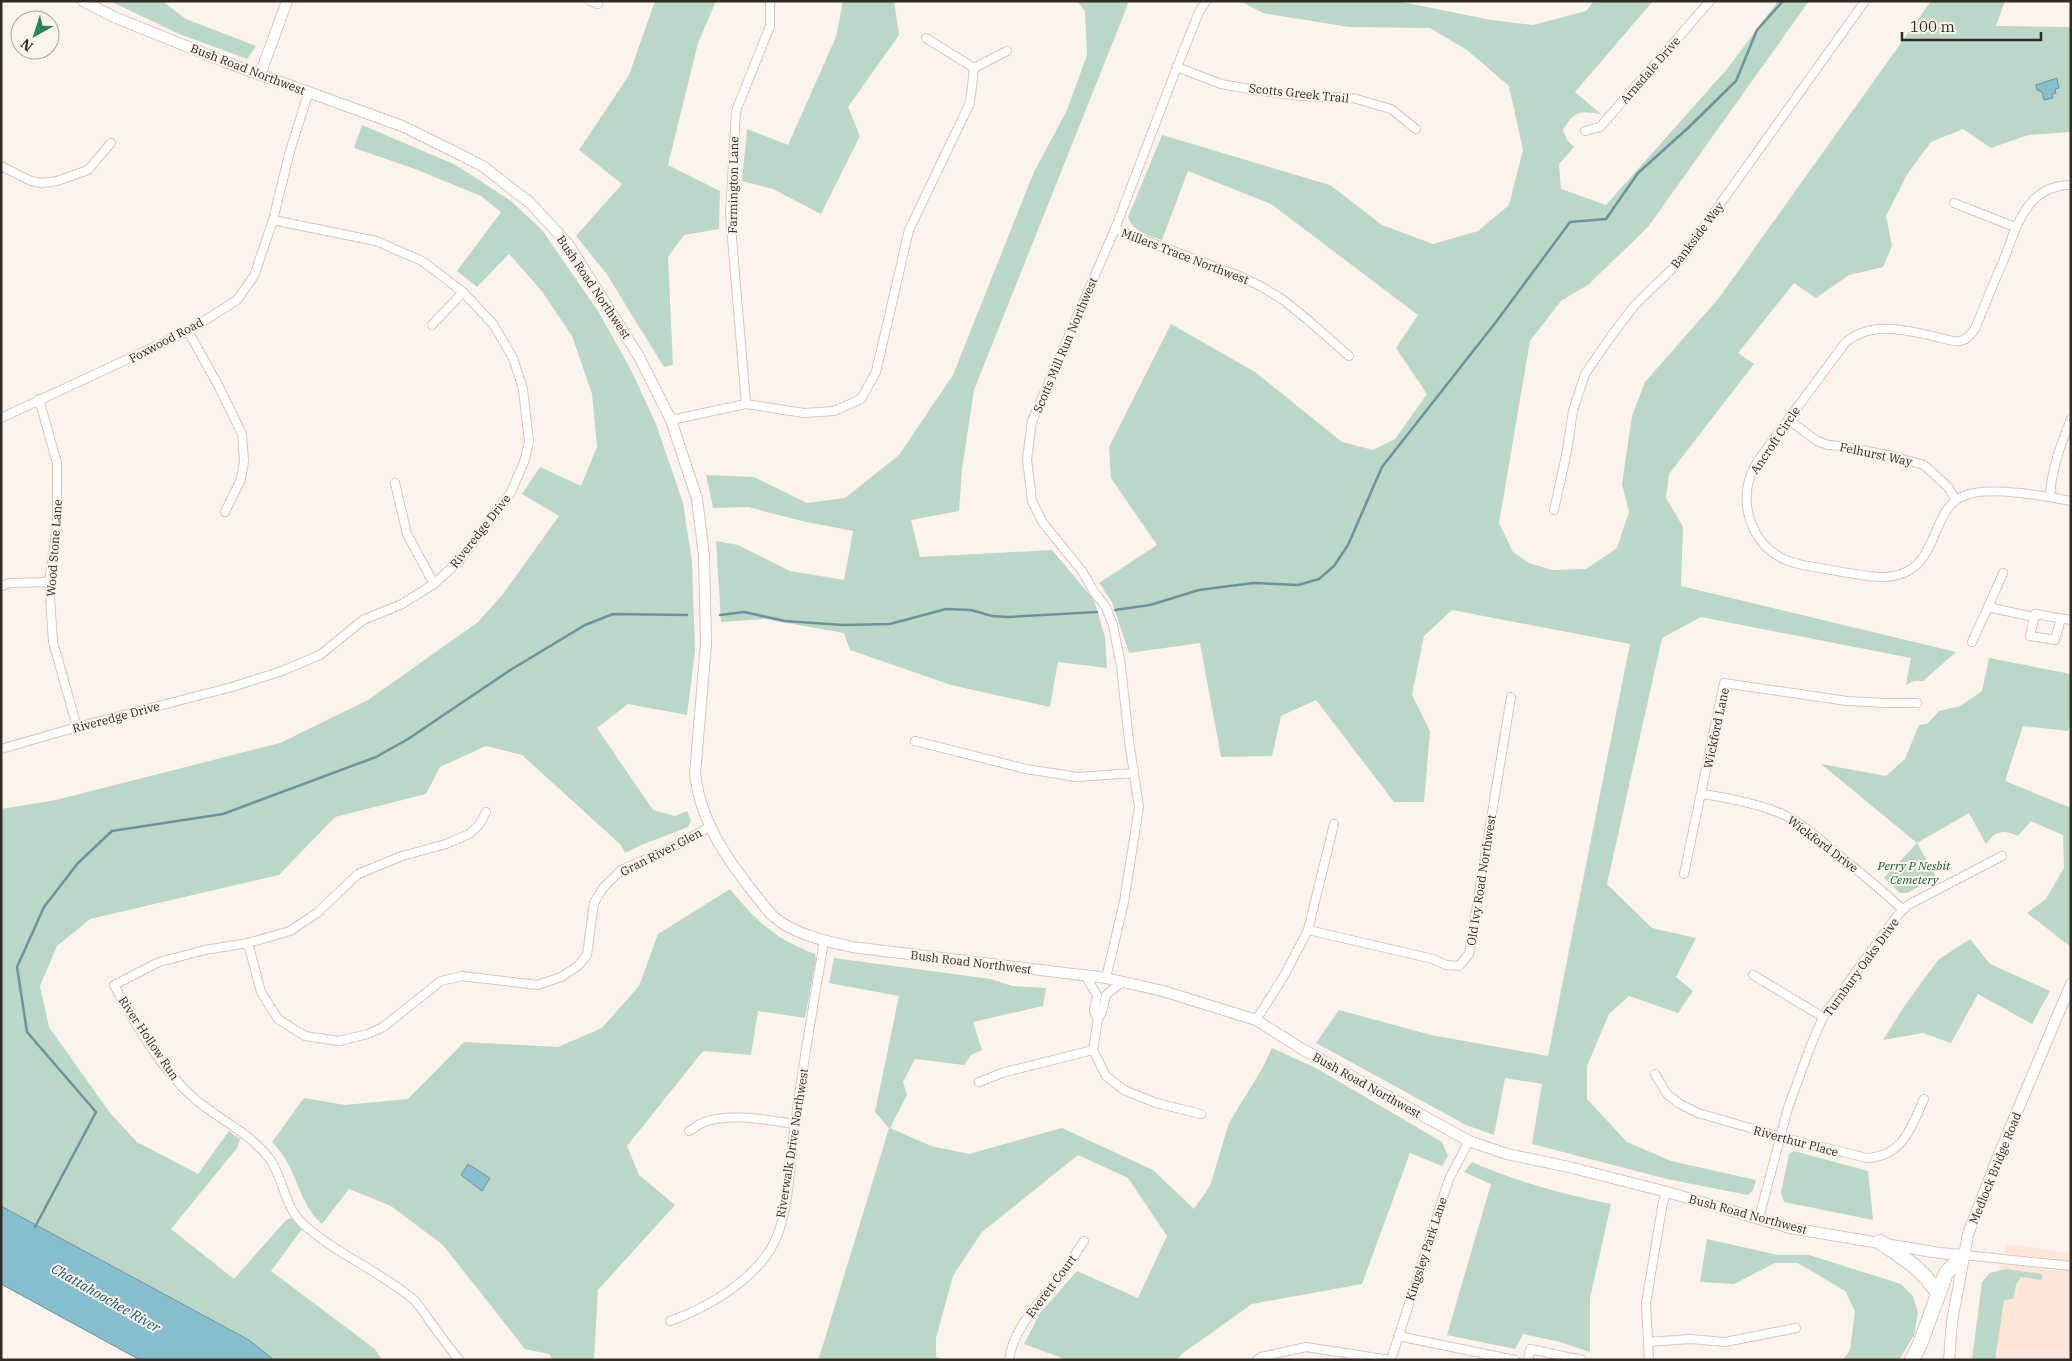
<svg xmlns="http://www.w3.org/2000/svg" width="2072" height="1361" font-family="'IBM Plex Serif',serif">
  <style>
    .commercial { fill: #fee6db }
    .green { fill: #bad7c7 }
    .water { fill: #87bece; stroke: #6e929b }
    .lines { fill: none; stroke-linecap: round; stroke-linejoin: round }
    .stream { stroke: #6e929b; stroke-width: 2.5 }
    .street-casing { stroke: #dcc6b9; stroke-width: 10 }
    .secondary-casing { stroke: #dcc6b9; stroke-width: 12 }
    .highway-casing { stroke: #dcc6b9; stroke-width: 16 }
    .street { stroke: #fff; stroke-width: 8 }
    .secondary { stroke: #fff; stroke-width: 10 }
    .highway { stroke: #fff; stroke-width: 14 }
    .labels { text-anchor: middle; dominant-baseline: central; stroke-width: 4; stroke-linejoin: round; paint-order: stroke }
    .street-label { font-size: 12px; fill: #322a25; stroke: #fcf3ee }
    .park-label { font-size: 12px; font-style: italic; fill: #0e6040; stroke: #fcf3ee }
    .water-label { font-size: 14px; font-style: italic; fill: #115c6d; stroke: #fcf3ee }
  </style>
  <rect width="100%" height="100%" fill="#fcf3ee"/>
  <polygon class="commercial" points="2007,1244 2071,1253 2071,1360 1969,1360 1971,1350"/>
  <g class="green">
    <polygon points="110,1 162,1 186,19 256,46 247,59 177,33"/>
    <polygon points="655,1 716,1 698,43 668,165 720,191 719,229 684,235 668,257 673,365 664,367 606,273 576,236 622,184 579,150 629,75"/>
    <polygon points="843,1 894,1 899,35 848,107 860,136 821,214 773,189 742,181 747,129 788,145 836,37"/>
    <polygon points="1077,1 1126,1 1128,4 974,390 962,469 959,511 911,520 920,557 1052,550 1094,600 1105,637 1107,668 1058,662 1050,707 951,685 850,650 844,633 764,619 721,622 716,541 738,545 790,571 844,580 853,531 802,521 748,507 713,508 706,475 754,477 807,503 845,498 899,455 953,375 1034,172 1067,110 1087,55 1085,11"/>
    <path d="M 1240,1 L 1397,1 L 1491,20 L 1533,25 L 1586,11 L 1594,1 L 1653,1 L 1575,92 L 1601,114 C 1580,111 1575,110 1563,130 L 1567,140 L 1574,147 L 1559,164 L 1561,189 L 1606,205 L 1727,69 L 1778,1 L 1809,1 L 1648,227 L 1589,284 L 1561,301 L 1530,341 L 1499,523 L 1513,552 L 1529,563 L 1552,570 L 1586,569 L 1617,548 L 1629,512 L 1622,484 L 1632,416 L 1645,382 L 1719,298 L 1931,1 L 2005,1 L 1996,26 L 2071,27 L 2071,132 L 2028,135 L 1991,148 L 1963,129 L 1931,142 L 1908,173 L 1886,216 L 1892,246 L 1883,267 L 1849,275 L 1816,298 L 1794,283 L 1738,353 L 1754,364 L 1669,474 L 1666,498 L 1683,527 L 1681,586 L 1956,652 L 1923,681 L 1914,681 L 1906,685 L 1911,658 L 1701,617 L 1662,638 L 1607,884 L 1652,928 L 1696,938 L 1676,977 L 1693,991 L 1678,1013 L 1629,996 L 1609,1014 L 1587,1066 L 1587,1099 L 1627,1142 L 1671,1161 L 1756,1180 L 1753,1190 L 1748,1195 L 1667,1179 L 1532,1144 L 1542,1084 L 1505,1078 L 1494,1135 L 1466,1125 L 1316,1043 L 1339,1010 L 1431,1035 L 1548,1056 L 1630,644 L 1452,610 L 1424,636 L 1412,695 L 1430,731 L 1424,802 L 1394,802 L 1316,700 L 1281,716 L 1272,756 L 1221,757 L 1200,643 L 1129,653 L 1112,602 L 1099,583 L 1157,545 L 1111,478 L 1109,447 L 1171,324 L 1255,372 L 1342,442 L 1373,450 L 1395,439 L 1427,394 L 1396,348 L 1418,315 L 1271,204 L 1188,171 L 1162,240 C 1148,235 1133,232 1128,217 L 1162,135 L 1330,185 L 1382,225 L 1433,244 L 1478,231 L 1509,205 L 1523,150 L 1509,86 L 1467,50 L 1430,28 L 1349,27 L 1263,13 Z"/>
    <polygon points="362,125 456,165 511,201 542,230 598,311 631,370 656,424 683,503 692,562 695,651 687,715 628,704 597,728 653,810 675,816 687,811 691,821 688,827 639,846 625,853 621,845 522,755 486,746 440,767 426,794 335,817 279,875 90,919 57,946 40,986 49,1027 110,1113 137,1142 198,1174 229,1131 240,1139 237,1148 171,1229 234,1279 286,1220 291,1218 302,1229 271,1271 375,1349 382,1360 274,1360 249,1340 1,1206 1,809 56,800 280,743 368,700 478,622 503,594 559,516 522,494 540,467 581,486 597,447 592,394 572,336 541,290 509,254 477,287 457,271 501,212 481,196 415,169 354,148"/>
    <path d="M 1989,658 L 2071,674 L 2071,723 L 2068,731 L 2023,726 L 2005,781 L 2071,808 L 2071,947 L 2027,913 L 2046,899 L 2064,868 L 2063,835 L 2031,821 L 2018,836 C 2003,829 1995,831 1986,844 L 1969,813 L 1917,843 L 1936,877 L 1907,893 L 1900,893 L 1884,878 L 1917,843 L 1821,764 L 1886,776 L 1905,759 L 1919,725 L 1927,724 L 1939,711 L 1960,706 L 1982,691 Z"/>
    <path d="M 730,889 C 757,922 775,939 815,954 L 816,959 L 805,1018 L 758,1011 L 751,1055 L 703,1051 L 627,1146 L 639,1175 L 675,1205 L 598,1290 L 594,1360 L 553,1360 L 549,1354 L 525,1349 L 443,1245 L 391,1206 L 349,1189 L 322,1224 C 297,1203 297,1165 272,1142 L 304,1098 L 345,1105 L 408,1099 L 464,1042 L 558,1047 L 602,1028 L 639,986 L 658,934 Z"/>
    <polygon points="1970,939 1990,964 2050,991 2032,1024 1978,994 1951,1043 1923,1033 1883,1040 1903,1008 1938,960"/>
    <polygon points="834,958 991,979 1012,986 1046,988 1043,1006 973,1022 982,1050 971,1055 964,1065 915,1059 903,1082 907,1095 890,1128 931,1146 969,1154 1062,1128 1153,1170 1194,1209 1210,1186 1229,1123 1263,1067 1272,1048 1316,1068 1442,1142 1448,1156 1442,1166 1410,1153 1362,1284 1252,1304 1183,1353 1176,1360 1067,1360 1024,1344 1040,1313 1077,1271 1138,1298 1167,1236 1128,1178 1078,1155 982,1232 953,1276 936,1338 936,1357 943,1360 815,1360 819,1358 889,1128 875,1112 899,996 829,983"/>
    <polygon points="1794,1151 1868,1171 1873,1220 1784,1202 1781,1193 1789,1154"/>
    <path d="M 1472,1162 C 1517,1182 1563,1194 1611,1204 L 1590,1298 L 1590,1352 L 1560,1342 L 1523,1334 L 1515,1349 L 1447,1335 L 1491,1184 L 1464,1172 Z"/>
    <polygon points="1707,1239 1778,1255 1809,1255 1901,1284 1913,1296 1918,1313 1914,1335 1899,1360 1843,1360 1850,1350 1855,1311 1845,1291 1798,1263 1775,1263 1734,1284 1700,1282"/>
    <polygon points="2006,1269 2042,1274 2042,1280 2021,1277 2016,1285 2013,1299 2004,1300 1995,1360 1972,1360 1982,1282 1990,1273"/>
  </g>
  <g class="water">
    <polygon points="2057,78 2059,88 2055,89 2056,93 2052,94 2053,98 2044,100 2042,92 2037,90 2036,85"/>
    <polygon points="468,1164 490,1178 482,1191 461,1175"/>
    <polygon points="1,1206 249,1340 274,1360 140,1360 1,1284"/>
  </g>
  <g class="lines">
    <g class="stream">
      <polyline points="1115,610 1150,605 1199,590 1253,583 1298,585 1319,579 1334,566 1348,545 1382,467 1496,322 1570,222 1606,219 1638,173 1688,128 1736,81 1757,30 1783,1"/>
      <polyline points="720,615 744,612 785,621 843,625 890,624 946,609 971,610 992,616 1008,617 1097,612"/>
      <polyline points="35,1227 96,1112 27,1032 17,967 44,907 78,863 112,831 223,814 376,757 408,739 512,669 585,625 613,614 687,615"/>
    </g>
    <g class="street-casing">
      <g id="street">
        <polyline points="590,1 598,4"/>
        <polyline points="1177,67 1221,84 1255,90 1300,96 1353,98 1391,109 1416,129"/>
        <polyline points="974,68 1007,51"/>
        <polyline points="1585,131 1600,127 1710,1"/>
        <polyline points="1,166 31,181 41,183 57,181 88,170 111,143"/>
        <path d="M 2071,185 C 2026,185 2016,228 2003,262 C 1993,284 1984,307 1975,329 C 1971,334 1967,340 1960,341 C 1954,342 1944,339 1937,337 C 1906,330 1871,320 1845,343 L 1762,455 C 1759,461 1753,467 1751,474 C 1739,507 1753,546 1786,560 C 1803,567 1824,568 1842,572 C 1864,575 1888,582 1908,571 C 1939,554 1933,506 1966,495 C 1990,486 2044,496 2071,501"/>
        <polyline points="1954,203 2015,227"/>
        <polyline points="1115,229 1242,277 1262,287 1282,299 1308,320 1349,356"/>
        <polyline points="432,325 463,292"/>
        <polyline points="188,331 218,385 242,434 244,461 241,479 225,512"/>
        <polyline points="39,399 57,463 57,527 49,582 53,642 77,727"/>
        <polyline points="746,404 730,214 736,111 770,26 770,2"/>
        <polyline points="1,418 188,331 237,300 254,276 273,220 290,151 309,91"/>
        <polyline points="671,420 746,404 804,413 834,411 861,399 876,372 909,230 970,103 974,68 926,38"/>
        <polyline points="1789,420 1817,441 1828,445 1841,446 1892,456 1924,465 1948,487 1955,499"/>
        <polyline points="395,483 407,534 434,584"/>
        <path d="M 2050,497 C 2051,470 2061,444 2071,419"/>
        <polyline points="1554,510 1566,456 1573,411 1585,374 1612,335 1634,306 1678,263 1865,1"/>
        <polyline points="1,586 10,583 49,582"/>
        <polyline points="1988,607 2003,573"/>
        <polyline points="2061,618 2055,640 2030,636 2035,614 2071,620"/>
        <polyline points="1972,642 1988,607 2034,617"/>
        <polyline points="915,741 1026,769 1077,777 1134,773"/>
        <polyline points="1,749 77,727 232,687 282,671 320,655 363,620 402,604 434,584 460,560 511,492 524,462 529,442 523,389 513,358 493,324 463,292 422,261 376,241 273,220"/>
        <path d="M 1702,794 C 1729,798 1755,803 1780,813 C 1799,821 1814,835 1830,848 C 1855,868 1880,888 1903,910"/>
        <polyline points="1684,874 1724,683 1847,701 1886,703 1917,703"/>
        <polyline points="1308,930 1433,959 1446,965 1459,966 1469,954 1511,697"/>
        <polyline points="248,943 261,992 278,1019 305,1036 339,1041 368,1034 383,1027 441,981 462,976 538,985 561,977 578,966 587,955 594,903 603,888 621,870 667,850 710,827"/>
        <polyline points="1753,975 1823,1017"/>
        <polyline points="1086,977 1097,995 1094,1011 1098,1019"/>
        <polyline points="1106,978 1124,902 1139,807 1129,741 1121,666 1113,625 1106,607 1094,592 1082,571 1043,523 1032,501 1027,459 1032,421 1115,229 1177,67 1199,12 1206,1"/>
        <polyline points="1122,982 1106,995 1102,1012 1098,1019 1093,1050 1106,1076 1124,1090 1156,1103 1201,1114"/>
        <polyline points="1256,1020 1284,976 1308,930 1334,824"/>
        <path d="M 1655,1074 L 1667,1094 L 1680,1104 L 1698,1113 L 1781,1137 L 1867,1158 C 1903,1156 1911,1128 1924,1099"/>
        <polyline points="979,1082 1002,1073 1093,1050"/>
        <path d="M 689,1131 C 693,1129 697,1125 702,1123 C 727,1112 768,1120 795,1124"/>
        <polyline points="1759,1218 1788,1108 1811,1045 1823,1017 1896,917 1908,905 2002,856"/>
        <polyline points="1964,1255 2071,1266"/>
        <path d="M 670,1321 C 707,1308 755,1280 774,1243 C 790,1211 790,1160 795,1124 C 803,1063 814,1002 824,941"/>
        <polyline points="1398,1336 1515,1360"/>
        <polyline points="1648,1342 1690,1339 1725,1342 1796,1328"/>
        <path d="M 459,1360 C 448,1346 437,1331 427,1317 C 423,1311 418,1304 413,1299 C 378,1270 334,1253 301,1222 C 284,1205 283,1176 269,1158 C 249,1132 218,1119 195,1099 C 161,1070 135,1023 114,985 L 159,962 L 205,950 L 248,943 L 290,931 L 317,913 L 358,874 L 402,856 L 446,844 L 469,834 L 479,825 L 486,812"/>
        <path d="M 1009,1360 C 1014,1325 1042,1301 1062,1274 C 1070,1264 1076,1252 1084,1241"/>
        <polyline points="1257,1360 1261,1357 1306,1347 1390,1360"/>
        <polyline points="1391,1360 1449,1179 1469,1141"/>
        <polyline points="1528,1360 1530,1349 1582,1360"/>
        <polyline points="1649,1360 1646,1303 1663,1202 1667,1192"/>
      </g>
    </g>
    <g class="secondary-casing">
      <g id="secondary">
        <path d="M 83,1 L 114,17 L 228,63 L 402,126 L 453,151 L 484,167 L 530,203 L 568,244 L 638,355 L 671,420 L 697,499 L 704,555 L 706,644 L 695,774 C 700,820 726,858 754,893 C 760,900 766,910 774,917 C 796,935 825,941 852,947 L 1106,978 L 1163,991 L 1256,1020 L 1302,1049 L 1469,1141 L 1507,1154 L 1569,1167 L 1667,1192 L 1790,1228 L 1939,1253 L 1964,1255"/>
        <polyline points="260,75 287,1"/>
        <polyline points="1949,1360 1952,1322 1968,1234 1997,1159 2071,984"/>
      </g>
    </g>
    <g class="highway-casing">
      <g id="highway">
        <path d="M 1880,1242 C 1905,1259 1921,1268 1938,1293"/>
        <polyline points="1912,1360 1920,1344 1946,1273 1964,1255"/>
      </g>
    </g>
    <use href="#street" class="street"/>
    <use href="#secondary" class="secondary"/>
    <use href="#highway" class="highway"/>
  </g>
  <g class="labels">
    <g class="street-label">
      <text transform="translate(248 69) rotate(21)">Bush Road Northwest</text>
      <text transform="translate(1650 70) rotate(-49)">Arnsdale Drive</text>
      <text transform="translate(1299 93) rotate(6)">Scotts Greek Trail</text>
      <text transform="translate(733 185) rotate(-89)">Farmington Lane</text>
      <text transform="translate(1697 235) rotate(-53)">Bankside Way</text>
      <text transform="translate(1185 256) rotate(21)">Millers Trace Northwest</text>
      <text transform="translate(594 287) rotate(56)">Bush Road Northwest</text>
      <text transform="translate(166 340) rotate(-28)">Foxwood Road</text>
      <text transform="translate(1065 345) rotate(-67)">Scotts Mill Run Northwest</text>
      <text transform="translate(1775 440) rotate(-56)">Ancroft Circle</text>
      <text transform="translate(1876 454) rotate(12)">Felhurst Way</text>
      <text transform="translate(480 531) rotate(-52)">Riveredge Drive</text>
      <text transform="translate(54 548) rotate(-86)">Wood Stone Lane</text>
      <text transform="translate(116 717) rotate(-15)">Riveredge Drive</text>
      <text transform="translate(1716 728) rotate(-78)">Wickford Lane</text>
      <text transform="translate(1823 844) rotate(37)">Wickford Drive</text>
      <text transform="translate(661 852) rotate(-27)">Gran River Glen</text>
      <text transform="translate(1481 880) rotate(-81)">Old Ivy Road Northwest</text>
      <text transform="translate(971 962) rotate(7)">Bush Road Northwest</text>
      <text transform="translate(1861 967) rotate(-54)">Turnbury Oaks Drive</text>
      <text transform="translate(149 1038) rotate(56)">River Hollow Run</text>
      <text transform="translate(1367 1085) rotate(29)">Bush Road Northwest</text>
      <text transform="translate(1796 1141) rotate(15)">Riverthur Place</text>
      <text transform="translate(792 1143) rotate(-81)">Riverwalk Drive Northwest</text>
      <text transform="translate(1995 1168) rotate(-68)">Medlock Bridge Road</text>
      <text transform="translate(1748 1214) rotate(15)">Bush Road Northwest</text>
      <text transform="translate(1426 1249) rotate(-72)">Kingsley Park Lane</text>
      <text transform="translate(1051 1286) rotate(-53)">Everett Court</text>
    </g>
    <g class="park-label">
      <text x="1914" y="865">Perry P Nesbit<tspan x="1914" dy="14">Cemetery</tspan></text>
    </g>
    <g class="water-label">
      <text transform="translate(106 1298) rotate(30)">Chattahoochee River</text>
    </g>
  </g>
  <rect width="2072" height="1361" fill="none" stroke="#322a25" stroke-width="5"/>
  <g transform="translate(35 35) rotate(219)"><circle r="24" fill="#fcf3ee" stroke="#aba39e"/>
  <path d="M0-4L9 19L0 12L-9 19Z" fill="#2a8459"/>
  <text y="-8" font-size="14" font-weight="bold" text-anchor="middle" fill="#322a25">N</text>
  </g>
  <path d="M1902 32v8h139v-8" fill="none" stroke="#322a25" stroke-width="2.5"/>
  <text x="1910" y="32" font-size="15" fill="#322a25" stroke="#fcf3ee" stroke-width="4" paint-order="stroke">100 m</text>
</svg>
